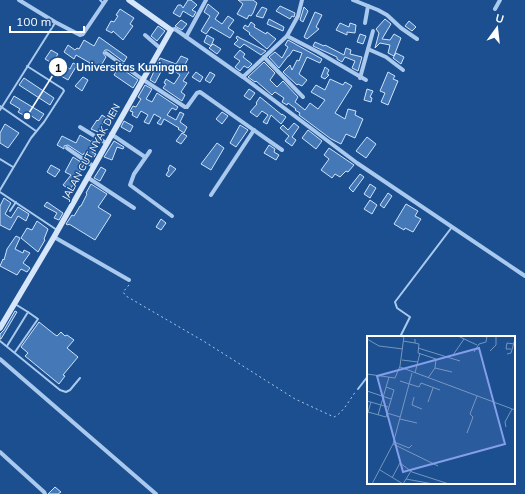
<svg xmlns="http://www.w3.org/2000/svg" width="525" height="494" font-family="Mulish,sans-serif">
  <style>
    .building { fill: #4478b7; stroke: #cfe3fa }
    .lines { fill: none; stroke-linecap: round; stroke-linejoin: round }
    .path { stroke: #a9c9ee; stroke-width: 1; stroke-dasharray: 2 3; stroke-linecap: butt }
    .lane { stroke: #a9c9ee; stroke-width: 2 }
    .street { stroke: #a9c9ee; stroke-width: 4 }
    .secondary { stroke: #d6e6fa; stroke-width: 5.5 }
    .labels { text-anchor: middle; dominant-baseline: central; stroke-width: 3; stroke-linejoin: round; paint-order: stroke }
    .street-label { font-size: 10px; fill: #fff; stroke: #1b4f8f }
    .inset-road { fill: none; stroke: #7695bc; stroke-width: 1 }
    .view { fill: #839eea; fill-opacity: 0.15; stroke: #839eea; stroke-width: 2 }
    .inset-edge { fill: none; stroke: #fff; stroke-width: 2 }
    .leader { fill: none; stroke: #fff; stroke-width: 1.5 }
    .callout-dot { fill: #fff; stroke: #1b4f8f; stroke-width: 1.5 }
    .mark-label { font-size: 12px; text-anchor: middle; font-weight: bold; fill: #111 }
    .callout-label { font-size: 11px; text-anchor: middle; font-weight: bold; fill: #fff; stroke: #1b4f8f; stroke-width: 3; stroke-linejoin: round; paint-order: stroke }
  </style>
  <rect width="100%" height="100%" fill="#1b4f8f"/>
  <g class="building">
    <polygon points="188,0 191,0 197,5 192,10 196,12 193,17 183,11 180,17 173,13 178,5 181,5 183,8"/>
    <polygon points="238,0 253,0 257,3 253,13 251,16 249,15 247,19 237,14 243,4"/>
    <polygon points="208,4 219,13 215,19 222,24 228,16 234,20 228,28 234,32 230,38 211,27 206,34 201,31 210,16 204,12"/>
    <polygon points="280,6 295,13 294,17 292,16 290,19 276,11"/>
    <polygon points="262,7 267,9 263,18 256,16"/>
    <polygon points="304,7 308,11 303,22 300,20"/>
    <polygon points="120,9 134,18 130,24 133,26 123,40 113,31 112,33 106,30 111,21 114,22 118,16 116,15"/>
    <polygon points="315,12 322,15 316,27 319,29 307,39 304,37"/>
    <polygon points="269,19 284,27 283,31 267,24"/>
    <polygon points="385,19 391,24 382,39 390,40 394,34 401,38 394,56 388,53 390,45 380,43 375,48 379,33 376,29"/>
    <polygon points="181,20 187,24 182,30 175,26"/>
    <polygon points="409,21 416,27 412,31 405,26"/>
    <polygon points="251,22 255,25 254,27 266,34 267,32 276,39 267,49 249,34 250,33 243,28 245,25 248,27"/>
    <polygon points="340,23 349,27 350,23 356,25 355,33 347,32 347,35 336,30"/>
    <polygon points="158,26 165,31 157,41 151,36"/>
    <polygon points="360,34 366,36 363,44 357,42"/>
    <polygon points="207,35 214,39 211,46 204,42"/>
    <polygon points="237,36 240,38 266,51 261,55 244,44 240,48 234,44 238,40 236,38"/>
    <polygon points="99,37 127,57 124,62 108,50 105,50 103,53 106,57 98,71 89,66 90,63 76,55 74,59 64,52 68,45 75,50 77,48 79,49 84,40 94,46"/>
    <polygon points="288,40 322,59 320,63 307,57 299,74 307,80 302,86 298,84 297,85 283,72 290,65 292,70 297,60 299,61 302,53 293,50 289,56 288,56 279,68 269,57 275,52 282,58 288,47 285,45"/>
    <polygon points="315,42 324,46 325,45 344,55 346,48 351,50 350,54 362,57 358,71 352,68 355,61 345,57 342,62 337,59 337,57 313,46"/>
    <polygon points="213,44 221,49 217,54 209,48"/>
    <polygon points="51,50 58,54 52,63 45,59"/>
    <polygon points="240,50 245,54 243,57 252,64 248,68 244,66 240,71 235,67 240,61 234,57"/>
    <polygon points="396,53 404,57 401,64 393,58"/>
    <polygon points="181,56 188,59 183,68 189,72 183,81 187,83 181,92 185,95 182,101 163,88 166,84 164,83 166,79 174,84 180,75 172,69 171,71 163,68 155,83 150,80 160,58 176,64"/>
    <polygon points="264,62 275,73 270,80 277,87 283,81 298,97 295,102 305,110 310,103 318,109 325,100 311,92 316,85 325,90 330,79 343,85 345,82 352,86 335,113 345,119 348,109 356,111 355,115 363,119 355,138 346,134 341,144 331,139 299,115 300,113 295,110 296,109 288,103 287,105 282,102 284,98 275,92 272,95 256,81 255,82 248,77"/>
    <polygon points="73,63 77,65 68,80 61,76 63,72 65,73 68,68 70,69"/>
    <polygon points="119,67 138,80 133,88 114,75"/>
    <polygon points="325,67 329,70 327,74 329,75 325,79 321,77"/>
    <polygon points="196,72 203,77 200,82 192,77"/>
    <polygon points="210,72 215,75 210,83 205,80"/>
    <polygon points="388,72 395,76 393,79 398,81 388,105 381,102 385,93 380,91"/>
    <polygon points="83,77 88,80 82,91 75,86"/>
    <polygon points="24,78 54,98 50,105 19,85"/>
    <polygon points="145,85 152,89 146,99 152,102 157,93 178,107 176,110 172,108 167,115 176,120 180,112 184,114 180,122 187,127 184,133 178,129 179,128 164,119 161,125 157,123 161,118 154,114 149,124 144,122 148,115 141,111 137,118 132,115 133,112 130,111 133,106 136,107 141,99 138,97"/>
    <polygon points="249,89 255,93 250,100 244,96"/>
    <polygon points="367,89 373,91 370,97 372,98 371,102 364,100"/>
    <polygon points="14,96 44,114 39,121 27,113 25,116 18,112 20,109 10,103"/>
    <polygon points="260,97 282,115 282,114 286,117 281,124 271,115 267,124 263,122 268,115 262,111 257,117 250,112 257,104 256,103"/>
    <polygon points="222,112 228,116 222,124 216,119"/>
    <polygon points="102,115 111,121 108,125 103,123 98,132 91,129 97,120 98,121"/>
    <polygon points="124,121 133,126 130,132 121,127"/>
    <polygon points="294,123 299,127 292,137 296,140 292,146 285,141 289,136 280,128 283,125 288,130"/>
    <polygon points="5,124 19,133 8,148 0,143 0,133"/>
    <polygon points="240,125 248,130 236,147 230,143"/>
    <polygon points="308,130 322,141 316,149 302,138"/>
    <polygon points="182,133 187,136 181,144 176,141"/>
    <polygon points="80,135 92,142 92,140 97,143 92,152 96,154 94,157 84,153 83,155 68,145 64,146 64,149 57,145 62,136 76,143"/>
    <polygon points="367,137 376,144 366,158 356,151"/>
    <polygon points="114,141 124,147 123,149 117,147 112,160 104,157"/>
    <polygon points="217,143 224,148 211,170 201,164"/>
    <polygon points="269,145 275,149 274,152 279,155 276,160 264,153"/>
    <polygon points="329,148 354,165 348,172 346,171 340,177 335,174 332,178 321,170 329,159 324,155"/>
    <polygon points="73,157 84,164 70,190 63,185 71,175 65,172"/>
    <polygon points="51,165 60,170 55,177 47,172"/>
    <polygon points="170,165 176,169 169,177 166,175 169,170 168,169"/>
    <polygon points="101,167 106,170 100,181 94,178"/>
    <polygon points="360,174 364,177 353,192 349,188"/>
    <polygon points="91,184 107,194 98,207 111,215 95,240 69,224 68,225 66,224 72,215 74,216 80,206 81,206 87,194 86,193"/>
    <polygon points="370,184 376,188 370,198 364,194"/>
    <polygon points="388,193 392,196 384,208 380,205"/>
    <polygon points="4,198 11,203 5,214 11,218 18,207 29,214 26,221 18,216 10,230 0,225 0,206"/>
    <polygon points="370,200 377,205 372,214 364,209"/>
    <polygon points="47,202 63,213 59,220 54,218 57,213 44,206"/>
    <polygon points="406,204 418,211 415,216 421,219 413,232 405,228 404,230 394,224"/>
    <polygon points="161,219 166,223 161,230 156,227"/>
    <polygon points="37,221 48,229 44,239 45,240 38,252 21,238 27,228 32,230"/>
    <polygon points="16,236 20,238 15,249 23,253 24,250 30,253 23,263 30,268 27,272 21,269 17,275 0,266 3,259 4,260 7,249"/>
    <polygon points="15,311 17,312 1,339 0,339 0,334 4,330"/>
    <polygon points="39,322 54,334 57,336 61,332 65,336 67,335 74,340 67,348 78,357 63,375 65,376 59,384 25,356 28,353 21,347"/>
    <polygon points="55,487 61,492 58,494 48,494"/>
  </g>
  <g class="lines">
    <path class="path" d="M 129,285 L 123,292 L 126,296 L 205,342 L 295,399 L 334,417 C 343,413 350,399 356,391"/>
    <g class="lane">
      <polyline points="100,0 103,3"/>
      <polyline points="0,106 36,131"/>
      <polyline points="0,110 55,23"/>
      <polyline points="0,159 13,167"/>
      <polyline points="0,190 31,138 44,122 64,91 63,89 27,66"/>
      <polyline points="0,192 57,230"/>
      <polyline points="10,211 16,202"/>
      <polyline points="400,337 410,317 397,308 395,302 452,227"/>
      <polyline points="0,341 60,390 66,392 70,390 80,378"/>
      <polyline points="7,346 28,312 15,304"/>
      <polyline points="15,352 38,319 28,312"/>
      <polyline points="358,389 368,376"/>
    </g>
    <g class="street">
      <polyline points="19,0 55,22 80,35 83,34 106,0"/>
      <polyline points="353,0 378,10 387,15 401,28 417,39"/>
      <polyline points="495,9 500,0"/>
      <polyline points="365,23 368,6"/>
      <polyline points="171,30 175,29 243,77 357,163 525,276"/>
      <polyline points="145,35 160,48"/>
      <polyline points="287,36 318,52 366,80"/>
      <polyline points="186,37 206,0"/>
      <polyline points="368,49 386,57 403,70"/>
      <polyline points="106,53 142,79 185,107 187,107 197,93 200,92 282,150"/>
      <polyline points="264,57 303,97"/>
      <polyline points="243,77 287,36 298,16 302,0"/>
      <polyline points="360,78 373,31"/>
      <polyline points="80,127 106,143"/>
      <polyline points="111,134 145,157"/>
      <polyline points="67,148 93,166"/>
      <polyline points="150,151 134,174 130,185 172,216"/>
      <polyline points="87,177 134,208"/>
      <polyline points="211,195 254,130"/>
      <polyline points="54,237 129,280"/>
      <polyline points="0,359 156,494"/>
      <polyline points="0,452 44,492 45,494"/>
    </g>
    <polyline class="secondary" points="0,328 54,237 171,30 129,0"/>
  </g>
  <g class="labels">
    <g class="street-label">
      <text transform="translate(91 152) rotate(-61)">JALAN CUT NYAK DIEN</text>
    </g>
  </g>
  <g transform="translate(367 336)">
    <rect width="148" height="148" fill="#1b4f8f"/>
    <path class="inset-road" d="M 91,0 L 110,9M 0,3 L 12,10 L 36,13M 48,3 L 48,7 L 52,8 L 51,17 L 69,23 L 68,32 L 61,42M 36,5 L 48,7M 51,12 L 93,25M 144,13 L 139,13 L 140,7 L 147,8M 123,15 L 129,9 L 129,0M 107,16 L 112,8 L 119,6 L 120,0M 140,18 L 144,17 L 148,3M 86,19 L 97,3M 35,24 L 51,26M 33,31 L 148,74M 68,32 L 85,36M 48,37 L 53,17M 0,38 L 28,42 L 33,30 L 37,0M 33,45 L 52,51 L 54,47 L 73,54M 0,55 L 24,63M 47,61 L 45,69 L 55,73M 0,65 L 21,71M 4,66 L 1,76 L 19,81 L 27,54 L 19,51M 61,66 L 66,52M 20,77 L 33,81M 11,79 L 22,41M 33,83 L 50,87M 139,91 L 138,86 L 145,73M 100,97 L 106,81 L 103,78 L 110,60M 27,106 L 42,112 L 45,109M 26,108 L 71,130M 13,134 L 36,148M 25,142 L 33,127 L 45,136 L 82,148M 39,143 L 66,148M 5,148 L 26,108 L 45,37M 36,148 L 44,135"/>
    <path class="view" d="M 112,12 L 138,108 L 36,136 L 10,40 Z"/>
    <rect width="148" height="148" class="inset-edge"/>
  </g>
  <path class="leader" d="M27 116L58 67"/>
  <g class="callout-dot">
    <circle cx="27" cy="116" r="4"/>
    <circle cx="58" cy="67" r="10"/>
  </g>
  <g class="mark-label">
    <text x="58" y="72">1</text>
  </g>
  <g class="callout-label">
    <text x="132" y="71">Universitas Kuningan</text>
  </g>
  <g transform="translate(497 28) rotate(15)" stroke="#1b4f8f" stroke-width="3" paint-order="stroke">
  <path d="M0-3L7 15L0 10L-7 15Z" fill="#ffffff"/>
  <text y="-6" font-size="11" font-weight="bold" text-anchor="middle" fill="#ffffff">U</text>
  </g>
  <path d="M10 26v6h74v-6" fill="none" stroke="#ffffff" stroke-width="2"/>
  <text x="16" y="26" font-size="12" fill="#ffffff" stroke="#1b4f8f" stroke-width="3" paint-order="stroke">100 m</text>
</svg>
